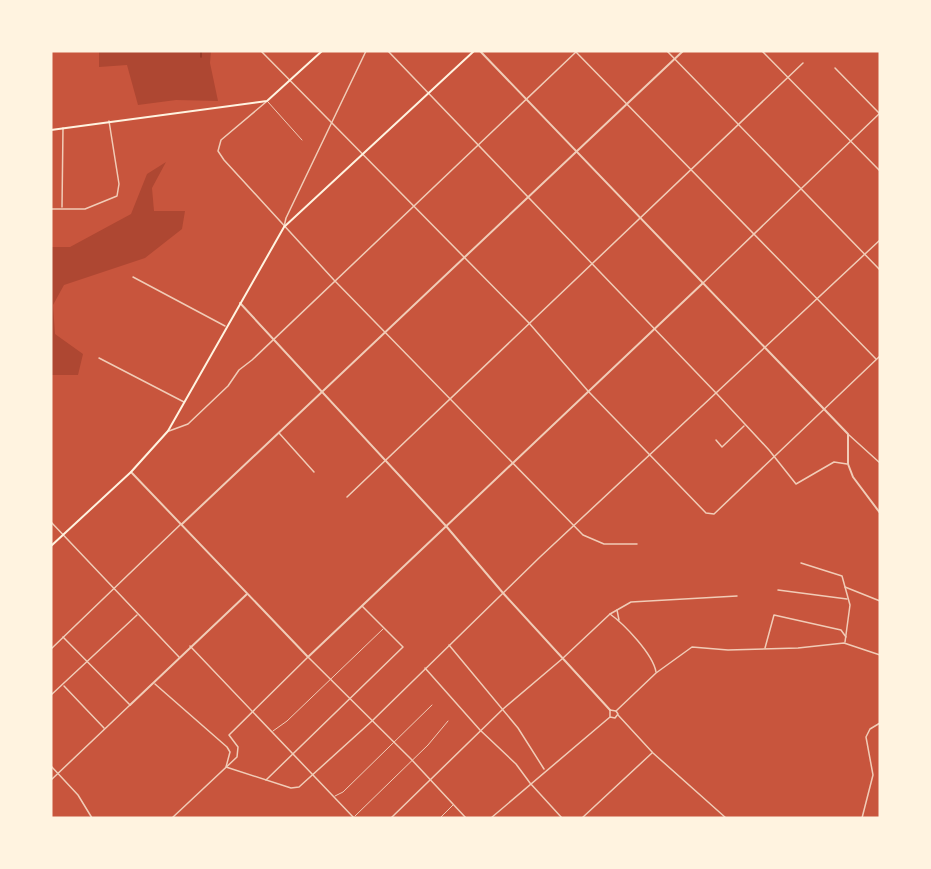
<svg xmlns="http://www.w3.org/2000/svg" width="931" height="869" font-family="'Noto Sans',sans-serif">
  <style>
    .green { fill: #ae4732 }
    .lines { fill: none; stroke-linecap: round; stroke-linejoin: round }
    .stream { stroke: #8f3625; stroke-width: 1.5 }
    .service { stroke: #f1ccb7; stroke-width: 1 }
    .minor { stroke: #f1ccb7; stroke-width: 1.5 }
    .tertiary { stroke: #f1ccb7; stroke-width: 2 }
    .secondary { stroke: #fff3e0; stroke-width: 2 }
  </style>
  <rect width="100%" height="100%" fill="#c8553d"/>
  <g class="green">
    <polygon points="99,51 211,51 210,63 218,101 176,100 138,105 127,65 99,67"/>
    <polygon points="166,162 152,188 154,211 185,211 182,229 145,258 64,285 53,305 55,334 83,354 78,375 51,375 51,247 70,247 131,214 147,174"/>
  </g>
  <g class="lines">
    <polyline class="stream" points="201,57 201,51"/>
    <g class="service">
      <polyline points="268,102 302,140"/>
      <polyline points="273,731 287,721 383,629"/>
      <polyline points="335,796 343,792 432,705"/>
      <polyline points="355,816 428,745 448,721"/>
      <polyline points="440,818 453,805"/>
    </g>
    <g class="minor">
      <polyline points="261,51 529,323 588,391 706,513 714,514 880,356"/>
      <polyline points="388,51 717,394 769,450 796,484 834,462 847,464"/>
      <polyline points="575,51 876,359"/>
      <polyline points="667,51 880,270"/>
      <polyline points="762,51 880,171"/>
      <polyline points="835,68 879,113"/>
      <polyline points="266,102 221,140 218,151 224,160 334,280 583,535 604,544 637,544"/>
      <polyline points="62,207 63,128"/>
      <polyline points="51,209 85,209 117,196 119,184 109,121"/>
      <polyline points="284,227 286,218 366,51"/>
      <polyline points="133,277 225,326"/>
      <polyline points="703,283 880,113"/>
      <polyline points="99,358 184,402"/>
      <polyline points="169,431 188,424 228,386 239,370 252,360 577,51"/>
      <polyline points="279,433 314,472"/>
      <polyline points="849,435 880,463"/>
      <polyline points="716,440 722,447 744,426"/>
      <polyline points="347,497 803,63"/>
      <polyline points="51,522 179,657"/>
      <polyline points="801,563 842,576 850,605 845,642"/>
      <polyline points="845,587 880,601"/>
      <polyline points="778,590 847,599"/>
      <polyline points="617,610 619,620"/>
      <path d="M 610,614 C 624,624 653,654 656,672"/>
      <polyline points="449,645 518,728 544,769"/>
      <polyline points="190,646 354,818"/>
      <polyline points="765,648 774,615 841,630 846,637"/>
      <polyline points="51,649 181,524"/>
      <polyline points="425,668 480,730 516,764 530,783 562,818"/>
      <polyline points="155,684 227,747 230,752 226,767 291,788 299,787 372,721 540,557 880,240"/>
      <polyline points="64,686 104,728"/>
      <polyline points="51,695 137,615"/>
      <polyline points="616,711 656,673 692,647 728,650 798,648 844,643 880,655"/>
      <polyline points="618,715 653,753 726,818"/>
      <polyline points="51,766 78,795 92,818"/>
      <polyline points="51,780 130,705 63,637"/>
      <polyline points="266,780 403,647 362,606"/>
      <polyline points="172,818 237,757 238,747 229,735 308,657 411,759 466,818"/>
      <polyline points="391,818 503,709 562,659 610,614 631,602 737,596"/>
      <polyline points="491,818 610,717 615,718 618,714 616,711 610,710 610,717"/>
      <polyline points="582,818 652,753"/>
      <polyline points="862,818 873,775 866,737 870,729 880,723"/>
    </g>
    <g class="tertiary">
      <polyline points="480,51 848,434 848,464 853,477 880,513"/>
      <polyline points="240,303 446,526 503,593 610,710"/>
      <polyline points="131,472 308,657 703,283"/>
      <polyline points="182,524 683,51"/>
      <polyline points="130,705 247,594"/>
    </g>
    <g class="secondary">
      <polyline points="51,130 267,101 322,51"/>
      <polyline points="51,546 131,472 168,431 284,227 474,51"/>
    </g>
  </g>
  <rect width="931" height="869" fill="none" stroke="#fff3e0" stroke-width="105"/>
</svg>
